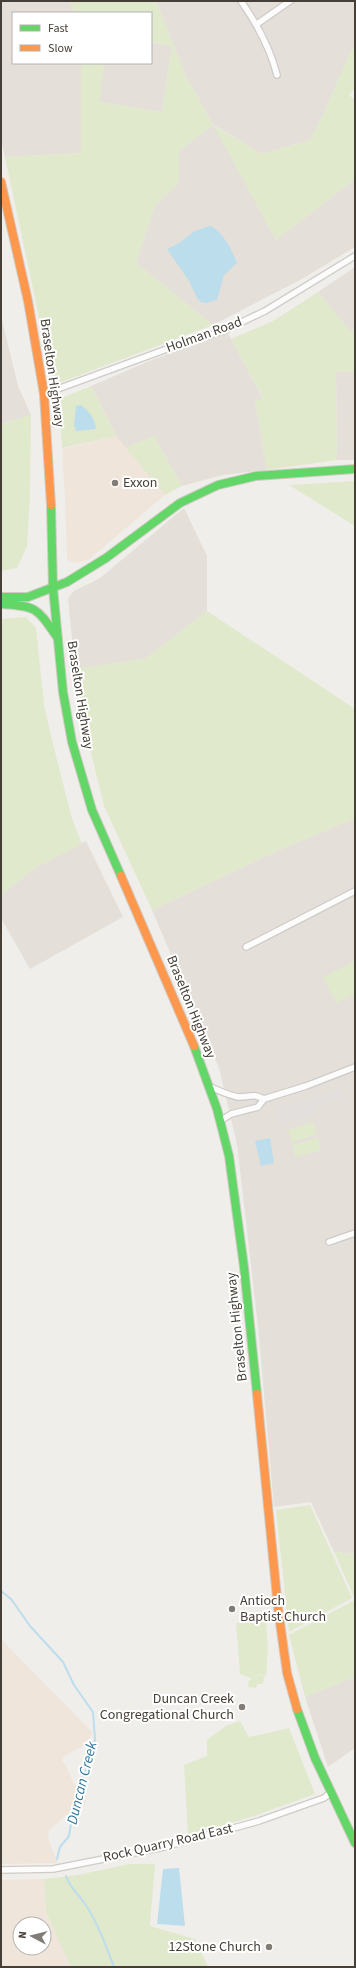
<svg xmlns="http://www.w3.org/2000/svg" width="356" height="1968" font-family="'Source Sans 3',sans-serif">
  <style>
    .residential { fill: #e4dfd8 }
    .commercial { fill: #efe5db; fill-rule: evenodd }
    .green { fill: #e0e9cc }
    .parking { fill: #e2dfdc }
    .water { fill: #bcddec }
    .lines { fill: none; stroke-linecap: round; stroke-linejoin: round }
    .stream { stroke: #bcddec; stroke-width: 2 }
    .street-casing { stroke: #cecbc8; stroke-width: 8 }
    .fast-casing { stroke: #cfcac2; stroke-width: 10 }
    .slow-casing { stroke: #cfcac2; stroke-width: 10 }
    .street { stroke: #fdfcfc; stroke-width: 5.5 }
    .fast { stroke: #63d668; stroke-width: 8 }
    .slow { stroke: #ff974d; stroke-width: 8 }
    .poi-dot { fill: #827c76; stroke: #fff; stroke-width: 1.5 }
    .labels { text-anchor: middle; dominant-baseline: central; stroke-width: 4; stroke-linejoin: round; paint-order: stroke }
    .street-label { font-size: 14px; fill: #463f37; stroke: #fff }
    .poi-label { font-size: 14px; fill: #463f37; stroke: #fff; text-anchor: start }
    .water-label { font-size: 15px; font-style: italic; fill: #30799d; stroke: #fff }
  </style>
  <rect width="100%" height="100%" fill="#f0eeeb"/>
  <g class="residential">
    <polygon points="1,1 70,1 74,13 13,13 13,63 81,63 81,153 5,157 1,139"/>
    <polygon points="156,1 355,1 355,48 350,53 325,111 310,140 262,154 214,125 276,240 355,179 355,247 300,280 213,325 136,263 155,205 179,183 179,151 213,125 186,76"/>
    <polygon points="151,42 172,46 162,112 99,102 104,63 151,63"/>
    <polygon points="355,267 355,329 351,333 318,292"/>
    <polygon points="1,316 18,386 31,415 1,424"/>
    <polygon points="228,333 263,399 255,401 267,470 223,475 182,486 154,436 126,448 116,436 91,386 154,359"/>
    <polygon points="355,371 355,460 337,460 336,372"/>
    <polygon points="184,508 207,556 207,611 145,659 75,669 68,598 74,591 100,578"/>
    <polygon points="355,818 355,1554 334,1552 311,1502 274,1507 258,1326 237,1144 219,1068 152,910 277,851"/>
    <polygon points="86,841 123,917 30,969 1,918 1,895 37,867"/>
    <polygon points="355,1677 355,1748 328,1767 305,1697"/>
  </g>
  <g class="commercial">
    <polygon points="116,436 165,495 88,560 75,563 67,560 65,497 62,449"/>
    <polygon points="1,1639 93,1733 82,1747 64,1756 62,1761 67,1767 74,1785 83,1788 86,1798 84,1806 64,1817 48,1831 49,1842 58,1863 1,1864"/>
    <path d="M 44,1879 L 46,1913 L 72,1967 L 1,1967 L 1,1880 ZM 20,1924 L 44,1924 L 44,1948 L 20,1948 Z"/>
  </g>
  <g class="green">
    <polygon points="70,1 156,1 186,76 213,125 262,154 310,140 325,111 350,52 355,48 355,88 349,95 355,100 355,179 276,240 213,125 179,151 179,183 155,205 136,263 213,325 59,383 52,378 5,157 81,153 81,63 104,63 99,102 162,112 172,46 151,42 151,13 74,13"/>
    <polygon points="318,292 351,332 355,329 355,371 336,372 337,460 267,470 255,401 263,398 231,339 273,321"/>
    <polygon points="91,386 116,436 62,448 59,399"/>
    <polygon points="31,415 30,494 27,546 17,568 1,571 1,424"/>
    <polygon points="154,436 182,486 165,495 126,448"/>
    <polygon points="355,481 355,526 289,485"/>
    <polygon points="207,611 355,709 355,818 277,851 152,910 104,806 86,732 75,669 145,659"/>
    <polygon points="26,617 36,628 44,705 52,740 72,819 82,844 37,867 1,895 1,619"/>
    <polygon points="355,961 355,994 336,1003 323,977"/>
    <polygon points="314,1122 317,1134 291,1142 288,1130"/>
    <polygon points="318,1138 321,1150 295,1157 292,1145"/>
    <polygon points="310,1505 352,1598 289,1632 276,1510"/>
    <polygon points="334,1552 355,1554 355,1599"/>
    <polygon points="355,1600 355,1677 305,1697 289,1635"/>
    <polygon points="263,1621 266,1623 268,1647 266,1676 258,1674 257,1676 253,1676 257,1677 258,1675 264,1676 263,1684 257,1684 256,1688 248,1687 249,1680 253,1679 240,1674 236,1623"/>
    <polygon points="240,1721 249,1737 289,1728 315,1794 254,1816 188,1836 184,1765 207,1756 207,1740 226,1726"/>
    <polygon points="129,1864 155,1864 150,1926 195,1939 208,1967 71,1967 46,1912 44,1879 78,1875"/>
  </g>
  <polygon class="parking" points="339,1090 342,1099 320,1105 314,1115 280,1124 275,1107"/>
  <g class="water">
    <path d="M 209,226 C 221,228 233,252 237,263 L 224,275 L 217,300 L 206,303 L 201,302 L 197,298 L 189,281 L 167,249 L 179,243 L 195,231 Z"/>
    <path d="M 80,405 C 89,410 95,419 96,429 L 76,431 L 74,425 L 76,406 Z"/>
    <polygon points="270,1138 274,1163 261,1166 255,1141"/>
    <polygon points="179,1868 185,1926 157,1924 163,1869"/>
  </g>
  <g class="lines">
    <g class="stream">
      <polyline points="1,1591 11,1599 30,1626 63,1662 74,1685 93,1712 95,1740 92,1754 75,1798 69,1836 60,1847 57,1859"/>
      <path d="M 66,1876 C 71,1890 78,1893 85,1904 C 98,1923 106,1946 114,1967"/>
    </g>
    <g class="street-casing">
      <g id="street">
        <path d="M 241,1 C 257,24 270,47 277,75"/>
        <polyline points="257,24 290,1"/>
        <polyline points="44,394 175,346 223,331 265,311 355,256"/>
        <polyline points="246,947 355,891"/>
        <path d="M 208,1086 C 218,1090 229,1096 239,1097 C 251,1097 252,1093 264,1099"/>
        <polyline points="220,1121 231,1114 258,1107 264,1099 306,1086 355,1067"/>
        <polyline points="329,1242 355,1233"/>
        <polyline points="1,1870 53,1869 164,1847 259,1821 324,1798 330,1793"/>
      </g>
    </g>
    <g class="fast-casing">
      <g id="fast">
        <polyline points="51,505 53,588 63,692 72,742 92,810 121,876"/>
        <polyline points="1,597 28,597 67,582 106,558 180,503 218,485 256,476 355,469"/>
        <path d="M 1,604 C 37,606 37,608 57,637"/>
        <polyline points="194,1046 217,1109 229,1156 244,1267 257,1394"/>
        <polyline points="297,1709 315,1758 355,1843"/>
      </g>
    </g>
    <g class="slow-casing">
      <g id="slow">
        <polyline points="1,182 28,301 44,394 51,505"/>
        <polyline points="121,876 194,1046"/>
        <polyline points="257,1394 278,1608 287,1673 297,1709"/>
      </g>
    </g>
    <use href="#street" class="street"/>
    <use href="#fast" class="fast"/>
    <use href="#slow" class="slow"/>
  </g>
  <g class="poi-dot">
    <circle cx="115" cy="483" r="4"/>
    <circle cx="232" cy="1609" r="4"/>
    <circle cx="242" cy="1707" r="4"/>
    <circle cx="269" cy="1947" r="4"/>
  </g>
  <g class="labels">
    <g class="street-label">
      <text transform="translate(204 335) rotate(-20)">Holman Road</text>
      <text transform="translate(52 373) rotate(82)">Braselton Highway</text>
      <text transform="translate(80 695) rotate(81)">Braselton Highway</text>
      <text transform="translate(191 1007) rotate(68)">Braselton Highway</text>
      <text transform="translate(237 1327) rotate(-96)">Braselton Highway</text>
      <text transform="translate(168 1843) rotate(-13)">Rock Quarry Road East</text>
    </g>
    <g class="poi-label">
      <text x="123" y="483">Exxon</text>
      <text x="240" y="1601">Antioch<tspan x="240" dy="16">Baptist Church</tspan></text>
      <text x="234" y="1699" text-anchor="end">Duncan Creek<tspan x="234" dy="16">Congregational Church</tspan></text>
      <text x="261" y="1947" text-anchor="end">12Stone Church</text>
    </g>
    <g class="water-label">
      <text transform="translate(82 1783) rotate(-76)">Duncan Creek</text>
    </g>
  </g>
  <rect width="356" height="1968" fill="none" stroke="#463f37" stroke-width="4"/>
  <rect x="12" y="12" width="140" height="52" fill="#ffffff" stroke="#b5b2af"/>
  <rect x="20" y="25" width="20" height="6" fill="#63d668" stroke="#b5b2af"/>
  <text x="48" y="32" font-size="12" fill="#463f37">Fast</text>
  <rect x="20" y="45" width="20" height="6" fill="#ff974d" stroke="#b5b2af"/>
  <text x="48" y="52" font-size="12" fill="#463f37">Slow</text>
  <g transform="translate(32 1936) rotate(277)"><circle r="19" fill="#ffffff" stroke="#b5b2af"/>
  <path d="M0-3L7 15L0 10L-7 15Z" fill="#827c76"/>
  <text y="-6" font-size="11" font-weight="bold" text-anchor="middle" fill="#463f37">N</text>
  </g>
</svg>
